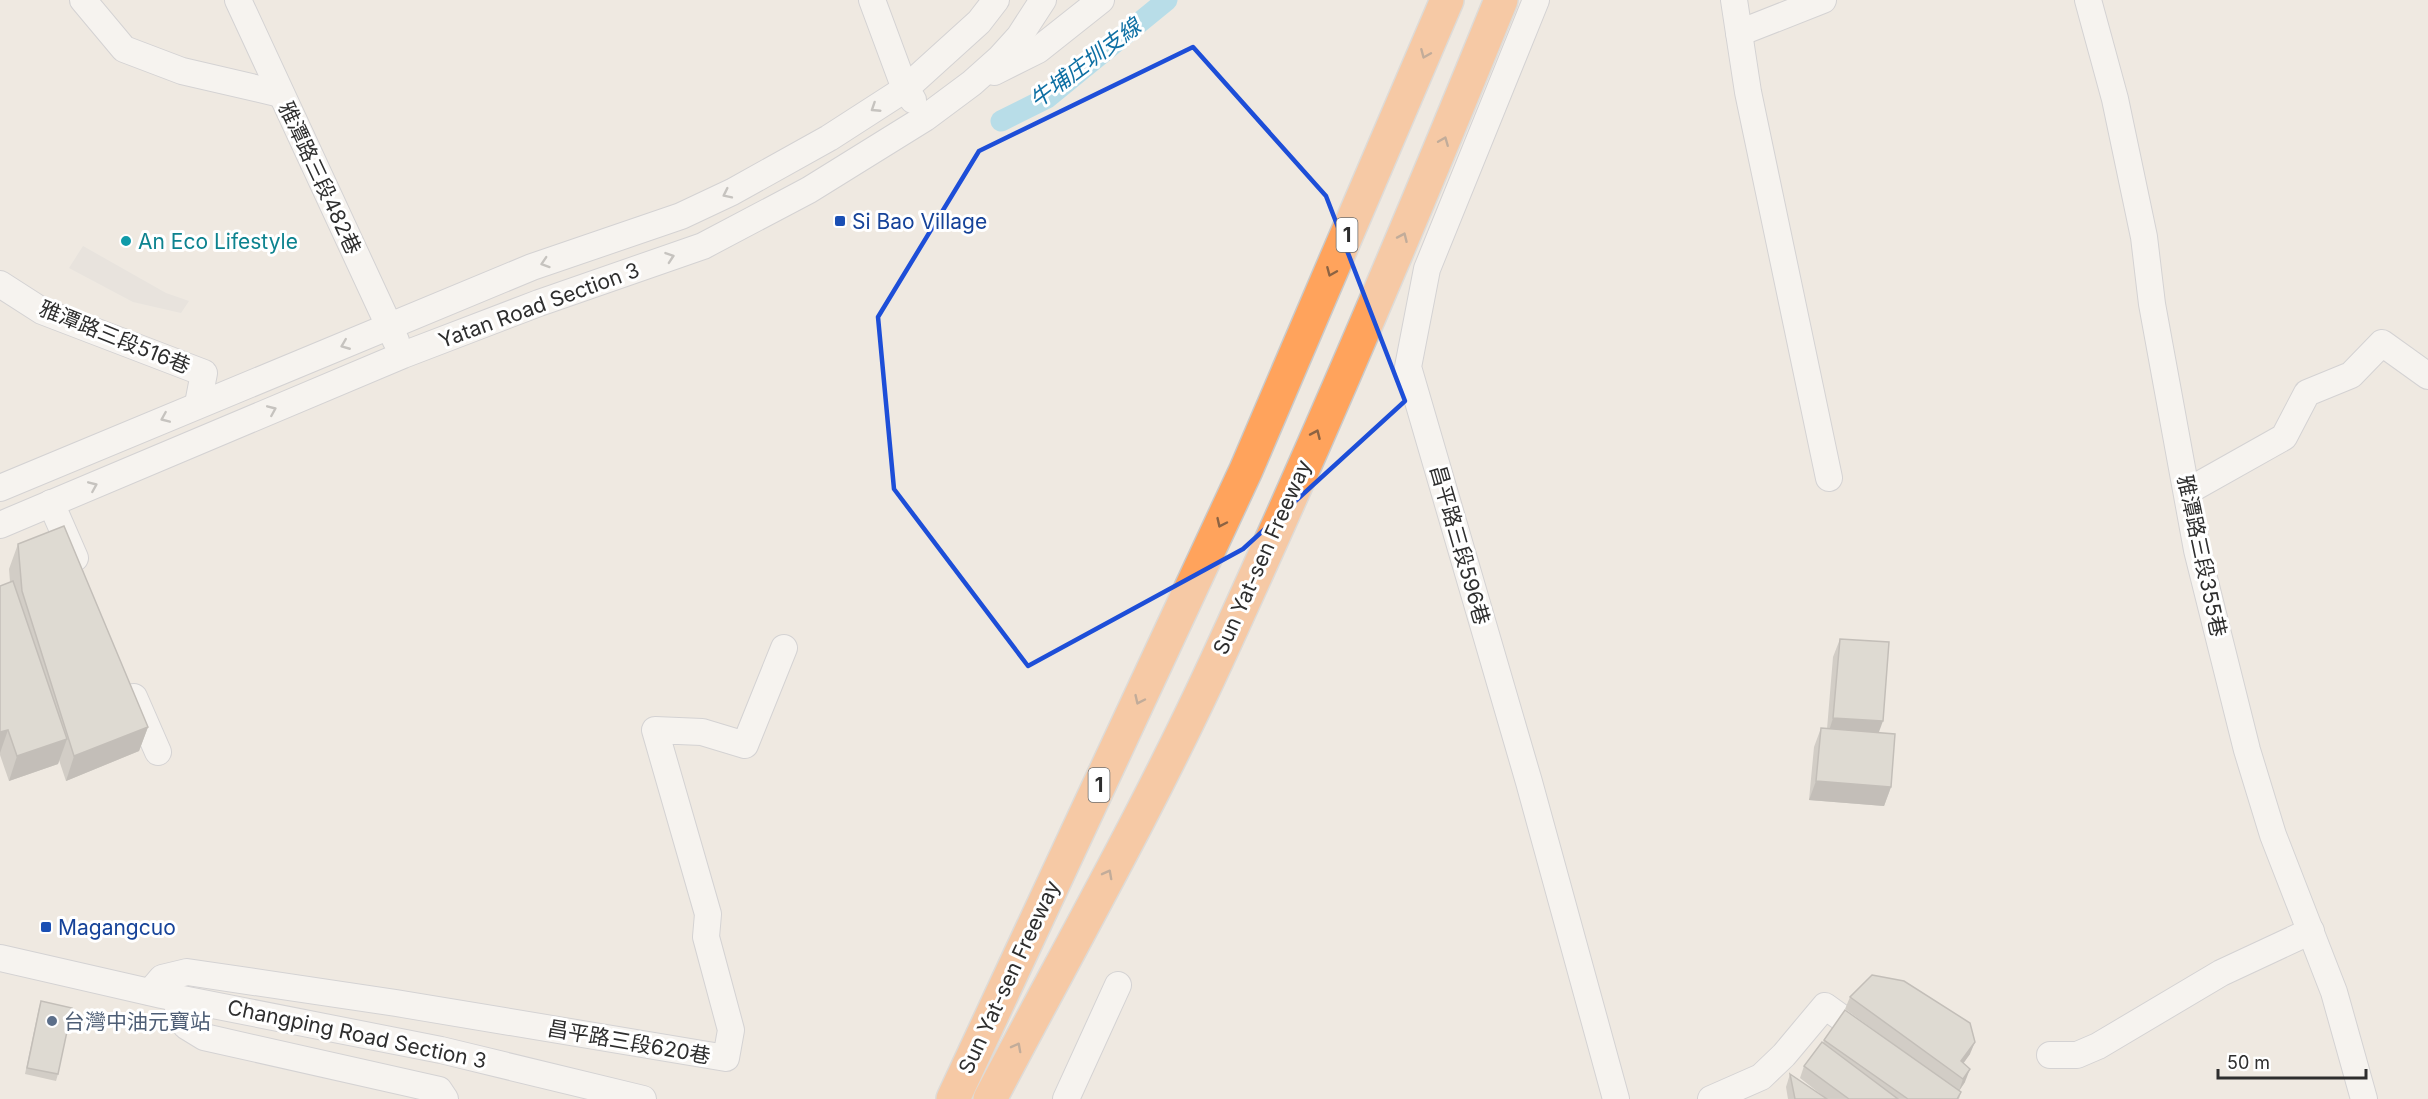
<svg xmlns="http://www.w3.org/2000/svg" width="2428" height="1099" font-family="Inter,'Noto Sans TC',sans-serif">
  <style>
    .plaza { fill: #dfdcd8 }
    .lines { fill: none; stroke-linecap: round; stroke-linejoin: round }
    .canal { stroke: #75cff0; stroke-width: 21 }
    .minor-casing { stroke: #b4b7c1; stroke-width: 28 }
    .highway-casing { stroke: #c9c9c9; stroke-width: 36 }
    .minor { stroke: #fff; stroke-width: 26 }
    .highway { stroke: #ffa35c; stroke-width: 33 }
    .wall { fill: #afaba4 }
    .shaded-wall { fill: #8e8b86 }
    .building { fill: #cbc7bf; stroke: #8e8b86; stroke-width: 1.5 }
    .oneway { stroke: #8c6343 }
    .oneway2 { stroke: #969696 }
    .marked { fill: none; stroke: #1d4ed8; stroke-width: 4.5; stroke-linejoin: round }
    .transit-dot { fill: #1a4fb4; stroke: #fff; stroke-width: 2 }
    .culture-dot { fill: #0f9aa8; stroke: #fff; stroke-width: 2 }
    .service-dot { fill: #5c6f8a; stroke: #fff; stroke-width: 2 }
    .labels { text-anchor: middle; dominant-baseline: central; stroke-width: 6; stroke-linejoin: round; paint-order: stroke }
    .shield { fill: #fff; stroke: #6d6d6d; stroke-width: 1.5 }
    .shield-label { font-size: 20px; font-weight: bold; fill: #2e2e2e }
    .street-label { font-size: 21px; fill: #2e2e2e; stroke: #fff }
    .transit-label { font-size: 21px; fill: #164399; stroke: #fff; text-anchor: start }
    .culture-label { font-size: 21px; fill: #0d838f; stroke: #fff; text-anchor: start }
    .service-label { font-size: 21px; fill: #4e5e75; stroke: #fff; text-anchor: start }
    .water-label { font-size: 22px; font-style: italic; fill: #0d6fa3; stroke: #fff }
  </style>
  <rect width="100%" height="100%" fill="#efe9e1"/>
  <polygon class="plaza" points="83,246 166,293 189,301 181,313 133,302 69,268"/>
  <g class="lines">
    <polyline class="canal" points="1001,121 1047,98 1167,0"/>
    <g class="minor-casing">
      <g id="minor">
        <polyline points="83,0 124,49 182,71 281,94"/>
        <polyline points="238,0 396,341"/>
        <polyline points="872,0 905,89 913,100"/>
        <polyline points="1536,0 1427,269 1408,367 1529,782 1616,1099"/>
        <polyline points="1734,0 1748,92 1829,478"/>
        <polyline points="2088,0 2115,99 2144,237 2152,304 2197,550 2247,750 2273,835 2334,992 2364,1099"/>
        <polyline points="1739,33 1823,0"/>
        <polyline points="994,72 1038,50 1101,0"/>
        <polyline points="0,284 42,311 204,373 198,404"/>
        <polyline points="0,488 532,267 681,216 732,192 829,138 905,89 979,22 996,0"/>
        <polyline points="2188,491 2284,437 2307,393 2351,375 2382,343 2428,376"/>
        <polyline points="51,503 75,558"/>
        <polyline points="0,525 403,355 539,303 703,246 809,190 925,118 972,83 1000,58 1019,37 1043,0"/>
        <polyline points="134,697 158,752"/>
        <polyline points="0,958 162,995 441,1050 643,1099"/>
        <polyline points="150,992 162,978 187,972 396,1003 726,1058 731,1030 706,937 708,914 655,730 702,732 745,745 784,648"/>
        <polyline points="174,997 186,1026 204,1037 439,1090 445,1099"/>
        <polyline points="2050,1055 2077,1055 2098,1046 2221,973 2311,931"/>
        <polyline points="1066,1099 1118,985"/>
        <polyline points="1711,1099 1761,1077 1784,1055 1825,1006 1868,1037"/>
      </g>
    </g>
    <g class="highway-casing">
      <g id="highway">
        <polyline points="953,1099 1246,470 1447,0"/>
        <path d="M 990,1099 C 1066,954 1148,810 1217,660 C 1317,443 1411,222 1501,0"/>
      </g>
    </g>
    <use href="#minor" class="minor"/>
    <use href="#highway" class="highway"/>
  </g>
  <g class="wall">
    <polygon points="18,544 148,727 139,751 66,781 59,760 58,764 9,781 0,755 0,586 10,582 9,569"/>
    <polygon points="1840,639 1878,733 1891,787 1884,806 1809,800 1814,747 1821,728 1827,729 1833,657"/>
    <polygon points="1850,997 1970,1054 1963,1063 1965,1082 1959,1091 1961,1092 1959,1099 1827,1099 1800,1078 1804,1066 1823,1043 1824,1040 1906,1053 1845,1009"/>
    <polygon points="41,1001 58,1074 56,1081 25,1074 39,1007"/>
    <polygon points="1790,1074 1827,1099 1788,1099 1786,1087"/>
  </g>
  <g class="shaded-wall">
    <polygon points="1833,718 1883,721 1876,740 1827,737"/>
    <polygon points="148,727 139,751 66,781 74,756"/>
    <polygon points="8,730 0,753 0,732"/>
    <polygon points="67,739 58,764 9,781 17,756"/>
    <polygon points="1816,781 1891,787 1884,806 1809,800"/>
    <polygon points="1975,1042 1970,1054 1956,1074 1961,1061"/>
    <polygon points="1970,1069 1965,1082 1959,1091 1963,1079"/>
  </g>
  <g class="building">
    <polygon points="64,526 148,727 74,756 22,591 18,544"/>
    <polygon points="13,581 67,739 17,756 8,730 0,732 0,586"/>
    <polygon points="1840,639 1889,642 1883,721 1833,718"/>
    <polygon points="1821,728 1895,734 1891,787 1816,781"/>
    <polygon points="1872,975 1904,981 1970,1023 1975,1042 1961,1061 1970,1069 1963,1079 1850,997"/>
    <polygon points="41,1001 72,1008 58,1074 27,1068"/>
    <polygon points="1845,1010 1961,1092 1957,1099 1908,1099 1824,1040"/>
    <polygon points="1822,1042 1898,1099 1849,1099 1804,1066"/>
    <polygon points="1790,1074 1827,1099 1795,1099"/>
  </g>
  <defs><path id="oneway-chevron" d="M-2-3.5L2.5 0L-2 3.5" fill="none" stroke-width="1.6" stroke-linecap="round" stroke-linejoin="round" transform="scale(1.5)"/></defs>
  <g class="oneway">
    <use href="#oneway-chevron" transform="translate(1425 54) rotate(113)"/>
    <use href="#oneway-chevron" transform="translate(1444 141) rotate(-68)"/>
    <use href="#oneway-chevron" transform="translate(1403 237) rotate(-66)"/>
    <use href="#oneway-chevron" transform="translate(1331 272) rotate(113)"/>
    <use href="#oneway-chevron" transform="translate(1316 434) rotate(-66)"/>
    <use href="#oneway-chevron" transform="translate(1221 523) rotate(115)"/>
    <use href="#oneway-chevron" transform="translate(1139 700) rotate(115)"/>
    <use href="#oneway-chevron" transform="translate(1108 874) rotate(-62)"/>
    <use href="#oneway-chevron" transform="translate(1017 1047) rotate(-62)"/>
  </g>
  <g class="oneway2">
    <use href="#oneway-chevron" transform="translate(875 108) rotate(147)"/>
    <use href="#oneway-chevron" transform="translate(727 194) rotate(154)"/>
    <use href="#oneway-chevron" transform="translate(670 257) rotate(-19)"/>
    <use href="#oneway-chevron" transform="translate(545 263) rotate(162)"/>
    <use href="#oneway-chevron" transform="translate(345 345) rotate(158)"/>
    <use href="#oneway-chevron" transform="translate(272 410) rotate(-23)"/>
    <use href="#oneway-chevron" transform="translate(165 418) rotate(157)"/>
    <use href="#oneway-chevron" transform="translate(93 486) rotate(-23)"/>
  </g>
  <path d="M0 0H2428V1099H0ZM 1193,47 L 1326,196 L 1405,401 L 1243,549 L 1028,666 L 894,489 L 878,317 L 979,151 Z" fill="#efe9e1" fill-opacity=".55" fill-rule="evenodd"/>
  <path class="marked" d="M 1193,47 L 1326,196 L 1405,401 L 1243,549 L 1028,666 L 894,489 L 878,317 L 979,151 Z"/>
  <g class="transit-dot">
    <rect x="834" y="215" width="12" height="12" rx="3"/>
    <rect x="40" y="921" width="12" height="12" rx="3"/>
  </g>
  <circle class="culture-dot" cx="126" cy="241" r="6"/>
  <circle class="service-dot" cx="52" cy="1021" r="6"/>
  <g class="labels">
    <g class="shield">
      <rect x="1336.5" y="218" width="21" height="34" rx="4.5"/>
      <rect x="1088.5" y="768" width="21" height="34" rx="4.5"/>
    </g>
    <g class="shield-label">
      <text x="1347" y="235">1</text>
      <text x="1099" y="785">1</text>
    </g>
    <g class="street-label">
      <text transform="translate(320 178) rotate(65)">雅潭路三段482巷</text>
      <text transform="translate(539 305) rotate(-20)">Yatan Road Section 3</text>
      <text transform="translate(115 337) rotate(22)">雅潭路三段516巷</text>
      <text transform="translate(1460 545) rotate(74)">昌平路三段596巷</text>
      <text transform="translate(2202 556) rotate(78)">雅潭路三段355巷</text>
      <text transform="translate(1262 557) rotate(-66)">Sun Yat-sen Freeway</text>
      <text transform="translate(1009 977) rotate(-65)">Sun Yat-sen Freeway</text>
      <text transform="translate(357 1034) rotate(12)">Changping Road Section 3</text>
      <text transform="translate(629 1042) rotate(10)">昌平路三段620巷</text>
    </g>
    <g class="transit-label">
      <text x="852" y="221">Si Bao Village</text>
      <text x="58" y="927">Magangcuo</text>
    </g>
    <g class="culture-label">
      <text x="138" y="241">An Eco Lifestyle</text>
    </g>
    <g class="service-label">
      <text x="64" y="1021">台灣中油元寶站</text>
    </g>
    <g class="water-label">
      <text transform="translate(1085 63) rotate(-37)">牛埔庄圳支線</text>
    </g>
  </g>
  <path d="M2218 1069v9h148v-9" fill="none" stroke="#2e2e2e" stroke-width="3"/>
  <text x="2227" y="1069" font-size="18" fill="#2e2e2e" stroke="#ffffff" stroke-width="4.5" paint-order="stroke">50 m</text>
</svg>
